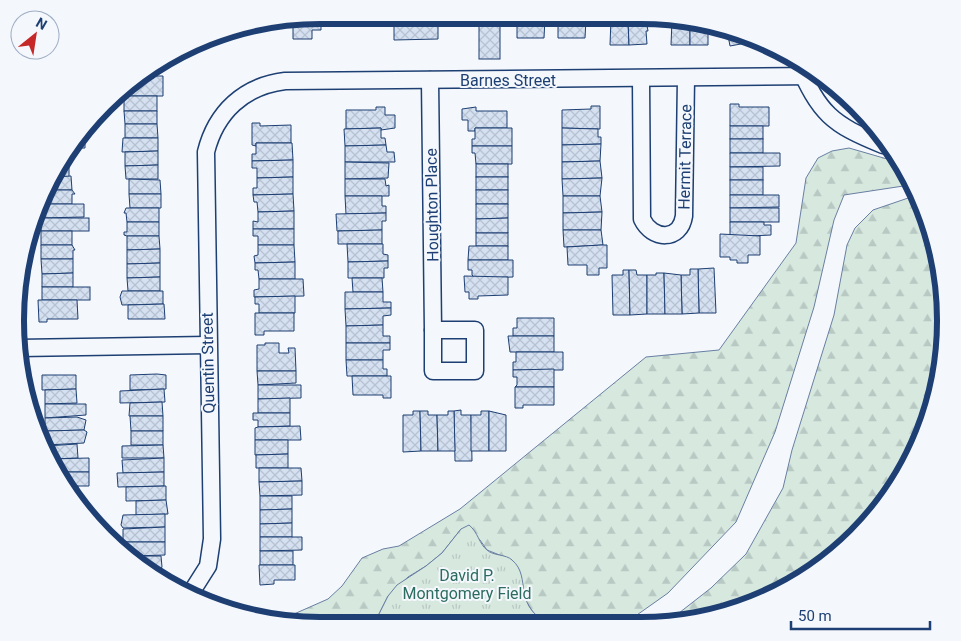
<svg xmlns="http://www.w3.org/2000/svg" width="961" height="641" font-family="Roboto,sans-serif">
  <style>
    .forest { fill: url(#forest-firs); stroke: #687fa3 }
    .park { fill: url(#park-tufts); stroke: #687fa3 }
    .building { fill: url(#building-cross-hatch); stroke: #1d3f73 }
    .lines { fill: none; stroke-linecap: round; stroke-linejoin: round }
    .minor-casing { stroke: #1d3f73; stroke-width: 19 }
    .minor { stroke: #f4f7fb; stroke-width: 16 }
    .labels { text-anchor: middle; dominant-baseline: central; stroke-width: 4; stroke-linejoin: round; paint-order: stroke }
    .street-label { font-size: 16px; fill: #1d3f73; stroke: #f4f7fb }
    .park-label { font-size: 16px; fill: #2c6c60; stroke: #f4f7fb }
    .rim { fill: none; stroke: #1d3f73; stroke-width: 6 }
  </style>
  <defs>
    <pattern id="forest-firs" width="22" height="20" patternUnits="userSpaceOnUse" patternTransform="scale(1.25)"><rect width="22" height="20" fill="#d7e8df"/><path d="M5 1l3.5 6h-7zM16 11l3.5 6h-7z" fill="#b8c8c3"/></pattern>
    <pattern id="park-tufts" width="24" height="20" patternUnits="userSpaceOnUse" patternTransform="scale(1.25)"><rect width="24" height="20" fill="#d7e8df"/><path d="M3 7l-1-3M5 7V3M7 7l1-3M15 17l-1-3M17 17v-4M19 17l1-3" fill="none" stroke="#b8c8c3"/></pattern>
    <pattern id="building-cross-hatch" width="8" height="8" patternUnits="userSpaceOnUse" patternTransform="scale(1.25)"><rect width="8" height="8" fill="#d5e0f0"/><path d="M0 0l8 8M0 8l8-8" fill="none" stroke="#b6c1d1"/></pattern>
  </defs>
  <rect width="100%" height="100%" fill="#f4f7fb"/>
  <g class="forest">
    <polygon points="849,148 894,161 910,185 844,195 834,220 814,307 775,432 736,522 668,593 627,622 605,625 554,625 535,615 525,600 519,570 512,560 487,550 480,540 461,529 442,553 426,566 408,577 388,596 375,622 291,621 294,614 328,599 342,586 362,558 383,549 399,546 460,509 646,357 719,350 796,243 806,178 818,158 832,151"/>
    <polygon points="917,195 923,203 946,320 923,437 857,536 758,603 670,620 711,588 746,554 783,488 792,450 834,315 847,245 855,228 873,210"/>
  </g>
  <path class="park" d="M 469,525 C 478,532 479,544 487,550 C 493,556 506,554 512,560 C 533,577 510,609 554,625 L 375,622 L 388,596 L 397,585 L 426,566 L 442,553 L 461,529 Z"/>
  <g class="building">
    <polygon points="320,15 327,16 321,16 321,30 312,30 312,39 293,39 293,21 285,21"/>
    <polygon points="394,16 438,17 438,39 394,40"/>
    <polygon points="517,18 545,18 544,38 517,38"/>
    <polygon points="558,19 586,19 585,38 558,38"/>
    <polygon points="611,19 628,20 629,45 610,45"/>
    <polygon points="628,20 646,20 648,31 646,31 647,44 629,45"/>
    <polygon points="672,20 690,21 690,45 671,45"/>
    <polygon points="690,21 712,25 712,33 708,33 708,45 690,45"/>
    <rect x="479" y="24" width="21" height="35"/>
    <polygon points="241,28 244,36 205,45 204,40 223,31"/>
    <polygon points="727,30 757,40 757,41 730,46"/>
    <polygon points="154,76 163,76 163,96 124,96 124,91 138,78 154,78"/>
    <rect x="124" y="96" width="33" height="15"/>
    <polygon points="730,104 739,104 739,107 769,107 769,126 730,126"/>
    <polygon points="591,106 600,106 600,129 562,128 562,110 591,109"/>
    <polygon points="376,107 385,107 385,115 395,115 395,128 381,130 381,128 346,129 346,110 376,110"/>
    <polygon points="476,107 476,111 507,111 507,128 475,128 475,131 468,131 468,120 462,120 462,109"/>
    <polygon points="124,111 157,111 157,124 125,124"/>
    <polygon points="252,123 260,123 260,126 291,125 291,143 256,143 256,146 252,145"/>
    <polygon points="125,124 157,124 158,138 125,138"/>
    <rect x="730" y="126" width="33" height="13"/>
    <polygon points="381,128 381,138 385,138 386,145 345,146 344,129"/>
    <polygon points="475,128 512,128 512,146 472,146 472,139 475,139"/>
    <polygon points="562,128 598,129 598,137 601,137 601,144 562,145"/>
    <polygon points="78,135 85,135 85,148 70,148"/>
    <polygon points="123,138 158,138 158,151 122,152"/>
    <rect x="730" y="139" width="33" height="14"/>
    <polygon points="256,143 292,143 293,160 252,161 252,154 256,154"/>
    <polygon points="601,144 600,161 562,162 562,145"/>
    <polygon points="386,145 387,152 394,152 395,162 345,162 345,146"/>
    <polygon points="472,146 512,146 512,164 476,164 475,153 472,153"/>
    <polygon points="158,151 158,165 125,166 125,152"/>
    <polygon points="730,153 780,153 780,166 730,167"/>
    <polygon points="293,160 293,177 257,178 257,168 252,168 252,161"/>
    <polygon points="600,161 602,178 562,179 562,162"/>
    <polygon points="62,162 69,162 69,177 54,177"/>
    <polygon points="345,162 389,163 388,178 345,179"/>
    <rect x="476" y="164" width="32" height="13"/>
    <polygon points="158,165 158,179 126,179 125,166"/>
    <rect x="730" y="167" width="33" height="13"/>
    <polygon points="71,176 72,190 46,190 54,177"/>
    <polygon points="293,177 293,194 253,195 253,188 257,188 257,178"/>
    <rect x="476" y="177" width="32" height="13"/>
    <polygon points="602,178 600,196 563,196 562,179"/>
    <polygon points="129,179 160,180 161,194 129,194"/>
    <polygon points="345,179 385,179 386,186 389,185 389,196 345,196"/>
    <rect x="730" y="180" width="33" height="15"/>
    <polygon points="46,190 72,190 75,194 72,194 72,204 40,204"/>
    <rect x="476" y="190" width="32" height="14"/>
    <polygon points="129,194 161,194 161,208 130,208"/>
    <polygon points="293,194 294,211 258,212 257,202 254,202 253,195"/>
    <polygon points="730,195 779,195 779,207 730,208"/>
    <polygon points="345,196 382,196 382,206 386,206 386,213 346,214"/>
    <polygon points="563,196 600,196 602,212 563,213"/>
    <polygon points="40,204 84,204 84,217 41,218"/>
    <polygon points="476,204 508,204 508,218 476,219"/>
    <polygon points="126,208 159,208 159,222 127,222 126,213 124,213"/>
    <rect x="730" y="208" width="49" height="14"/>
    <polygon points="294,211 294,229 253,229 253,221 258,222 258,212"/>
    <polygon points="602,212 601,230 563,230 563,213"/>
    <polygon points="386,213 386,221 382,221 382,230 337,231 336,214"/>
    <rect x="41" y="218" width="48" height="13"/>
    <polygon points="508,218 508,233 476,233 476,219"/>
    <polygon points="127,222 159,222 159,236 127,236 124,235 124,232 127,232"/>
    <polygon points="730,222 764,222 764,225 771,225 771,235 730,237"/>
    <polygon points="253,229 294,229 294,245 258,245 258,236 253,236"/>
    <polygon points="382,230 382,244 338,244 338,231"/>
    <polygon points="563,230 601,230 603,245 564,247"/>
    <rect x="41" y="231" width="31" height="14"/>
    <rect x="476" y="233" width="32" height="13"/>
    <polygon points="720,234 760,236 760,255 748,255 748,263 737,263 737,260 730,260 730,257 720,257"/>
    <polygon points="127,236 159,236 160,249 127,250"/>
    <polygon points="347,244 383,244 383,254 388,255 388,261 348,262"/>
    <polygon points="41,245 72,245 75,250 73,250 73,259 41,259"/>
    <polygon points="258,245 294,245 295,262 255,263 254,256 258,255"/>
    <polygon points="601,245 607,245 607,268 599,268 599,275 587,275 587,265 568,265 567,247"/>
    <polygon points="469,246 508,246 508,260 468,260"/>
    <polygon points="160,249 160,263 127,264 127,250"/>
    <polygon points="41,259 73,259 73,273 42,274"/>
    <polygon points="468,260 513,260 513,277 475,278 472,275 472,270 468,270"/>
    <polygon points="388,261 388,268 384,268 384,278 348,278 348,262"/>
    <polygon points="295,262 295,279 259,279 258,270 255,270 255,263"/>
    <polygon points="160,263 160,277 127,278 127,264"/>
    <polygon points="714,268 716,313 699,313 698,269"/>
    <polygon points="690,269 698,269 699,313 682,314 681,275 690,275"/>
    <polygon points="623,270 629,270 630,315 613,315 612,275 623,275"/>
    <polygon points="629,270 636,270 637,275 647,275 647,314 630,315"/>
    <polygon points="73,273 73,287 42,287 42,274"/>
    <polygon points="656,273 664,273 665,314 647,314 647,275 656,275"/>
    <polygon points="664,273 681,275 682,314 665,314"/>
    <polygon points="464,276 508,277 508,295 478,296 478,299 469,299 469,292 465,292"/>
    <polygon points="160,277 160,291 128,291 127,278"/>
    <polygon points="352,278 382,278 383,292 353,292"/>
    <polygon points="259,279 303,279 304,296 254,297 254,290 259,289"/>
    <rect x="42" y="287" width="48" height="13"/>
    <polygon points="122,291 163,291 163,304 122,305 120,297"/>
    <polygon points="345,292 383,292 383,302 391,302 391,308 345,309"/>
    <polygon points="295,296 295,313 259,313 259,304 255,304 255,297"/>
    <polygon points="38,300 77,300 78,319 47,319 47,322 39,322"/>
    <polygon points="164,304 165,319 128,319 128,305"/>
    <polygon points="391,308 391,315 383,316 383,325 346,326 345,309"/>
    <polygon points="255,313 294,313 294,331 264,331 264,335 255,335"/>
    <polygon points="517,318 554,318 554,336 513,336 513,328 517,328"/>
    <polygon points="383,325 383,336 390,336 390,343 346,343 346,326"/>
    <polygon points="508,336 554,336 554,352 510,352"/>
    <polygon points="265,343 279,343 279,353 289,353 288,348 295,348 296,371 257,371 257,345 265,345"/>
    <polygon points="346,343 390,343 390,350 383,350 383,360 346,360"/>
    <polygon points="516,352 563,352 563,370 513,370 513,362 516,362"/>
    <polygon points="346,360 383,360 383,369 387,369 387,376 347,376"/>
    <polygon points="554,369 554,387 515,387 517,385 517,377 513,377 513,370"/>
    <polygon points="257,371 296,371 296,383 258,385"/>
    <polygon points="157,374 166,375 166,389 130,390 130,375"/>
    <polygon points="42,375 76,375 76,389 42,390"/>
    <polygon points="352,376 391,376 391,398 383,398 383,395 353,395"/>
    <polygon points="258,385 301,385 301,398 258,399"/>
    <polygon points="515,387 554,387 554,405 523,405 523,408 515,408"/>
    <polygon points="76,389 77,403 45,404 45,390"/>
    <polygon points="164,389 165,402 120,403 120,391"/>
    <polygon points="290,398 290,413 258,413 258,399"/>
    <polygon points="162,402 163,416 129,416 130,403"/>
    <polygon points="45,404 86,404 86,415 45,418"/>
    <polygon points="461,410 461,415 471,415 472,461 455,461 454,411"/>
    <polygon points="413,411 420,411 421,451 403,452 403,415 413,415"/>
    <polygon points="420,411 428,411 428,415 437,415 438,451 421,451"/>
    <polygon points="448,411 454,411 455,451 438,451 437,415 448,415"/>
    <polygon points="481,411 489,411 489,451 471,451 471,415 481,415"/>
    <polygon points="489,411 506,415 506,451 489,451"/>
    <polygon points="253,413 290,413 290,426 258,427 258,420 253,420"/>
    <polygon points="130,416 163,416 163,431 131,431"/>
    <polygon points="77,417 86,420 84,430 45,431 45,418"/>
    <polygon points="300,426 301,440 255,440 255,428 258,427"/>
    <polygon points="84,430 87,432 84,443 46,445 45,431"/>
    <rect x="131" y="431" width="32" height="14"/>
    <polygon points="255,440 288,440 288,454 255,455"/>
    <polygon points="77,444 78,458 50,459 46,446"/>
    <polygon points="163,445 164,458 122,458 122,446"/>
    <polygon points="288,454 288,468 256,468 256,455"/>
    <polygon points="89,458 89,472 55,472 50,459"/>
    <polygon points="164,458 164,472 123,473 122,460"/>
    <polygon points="259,468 301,468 302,481 259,482"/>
    <polygon points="55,472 89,472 89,486 66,486"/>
    <polygon points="164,472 164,486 118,487 117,473"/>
    <polygon points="302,481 302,495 260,496 259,482"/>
    <polygon points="66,486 78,486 78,500 76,500"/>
    <polygon points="166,486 166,500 126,501 126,487"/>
    <polygon points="260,496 292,496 292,509 260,510"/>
    <polygon points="166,500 168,514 136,515 136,501"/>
    <polygon points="292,509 292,523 260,524 260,510"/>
    <polygon points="165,514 165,527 123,528 121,525 123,515"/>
    <polygon points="292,523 292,537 260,537 260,524"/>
    <polygon points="165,527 165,542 123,542 123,529"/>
    <polygon points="260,537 302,537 302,550 260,551"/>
    <polygon points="123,542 165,542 165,555 132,556 123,550"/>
    <rect x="260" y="551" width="33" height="14"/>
    <polygon points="132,556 161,556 162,567 160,570 151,570"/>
    <polygon points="259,565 295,565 295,580 274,580 274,584 260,585"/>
  </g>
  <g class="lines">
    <g class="minor-casing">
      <g id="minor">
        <path d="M 797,62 C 820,114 831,124 883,145"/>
        <path d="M 641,79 L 642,219 C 652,240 680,242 684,216 L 686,78"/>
        <polyline points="430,80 433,330"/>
        <rect x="433" y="330" width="42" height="41"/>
        <polyline points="19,348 208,345"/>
        <path d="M 189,596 L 208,566 L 212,539 L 206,152 C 216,112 244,86 285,81 L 817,76"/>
      </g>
    </g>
    <use href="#minor" class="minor"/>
  </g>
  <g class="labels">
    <g class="street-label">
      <text x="508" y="80">Barnes Street</text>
      <text transform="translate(685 157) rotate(-89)">Hermit Terrace</text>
      <text transform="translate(432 205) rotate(-91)">Houghton Place</text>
      <text transform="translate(208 363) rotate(-91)">Quentin Street</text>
    </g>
    <g class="park-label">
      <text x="467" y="575">David P.<tspan x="467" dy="18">Montgomery Field</tspan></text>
    </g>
  </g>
  <path d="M0 0H961V641H0ZM320 24H641A296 296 0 0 1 937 320V321A296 296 0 0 1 641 617H320A296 296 0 0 1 24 321V320A296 296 0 0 1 320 24Z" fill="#f4f7fb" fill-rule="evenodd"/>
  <path class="rim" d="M320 24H641A296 296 0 0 1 937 320V321A296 296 0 0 1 641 617H320A296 296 0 0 1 24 321V320A296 296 0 0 1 320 24Z"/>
  <g transform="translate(35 35) rotate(30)"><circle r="24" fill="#f4f7fb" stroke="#9eadc5"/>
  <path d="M0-4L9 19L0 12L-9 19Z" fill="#c62828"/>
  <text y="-8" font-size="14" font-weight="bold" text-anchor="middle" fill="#1d3f73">N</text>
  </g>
  <path d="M791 621v8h139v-8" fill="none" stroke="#1d3f73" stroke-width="2.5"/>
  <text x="798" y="621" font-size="15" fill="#1d3f73" stroke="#f4f7fb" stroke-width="4" paint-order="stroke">50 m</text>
</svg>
